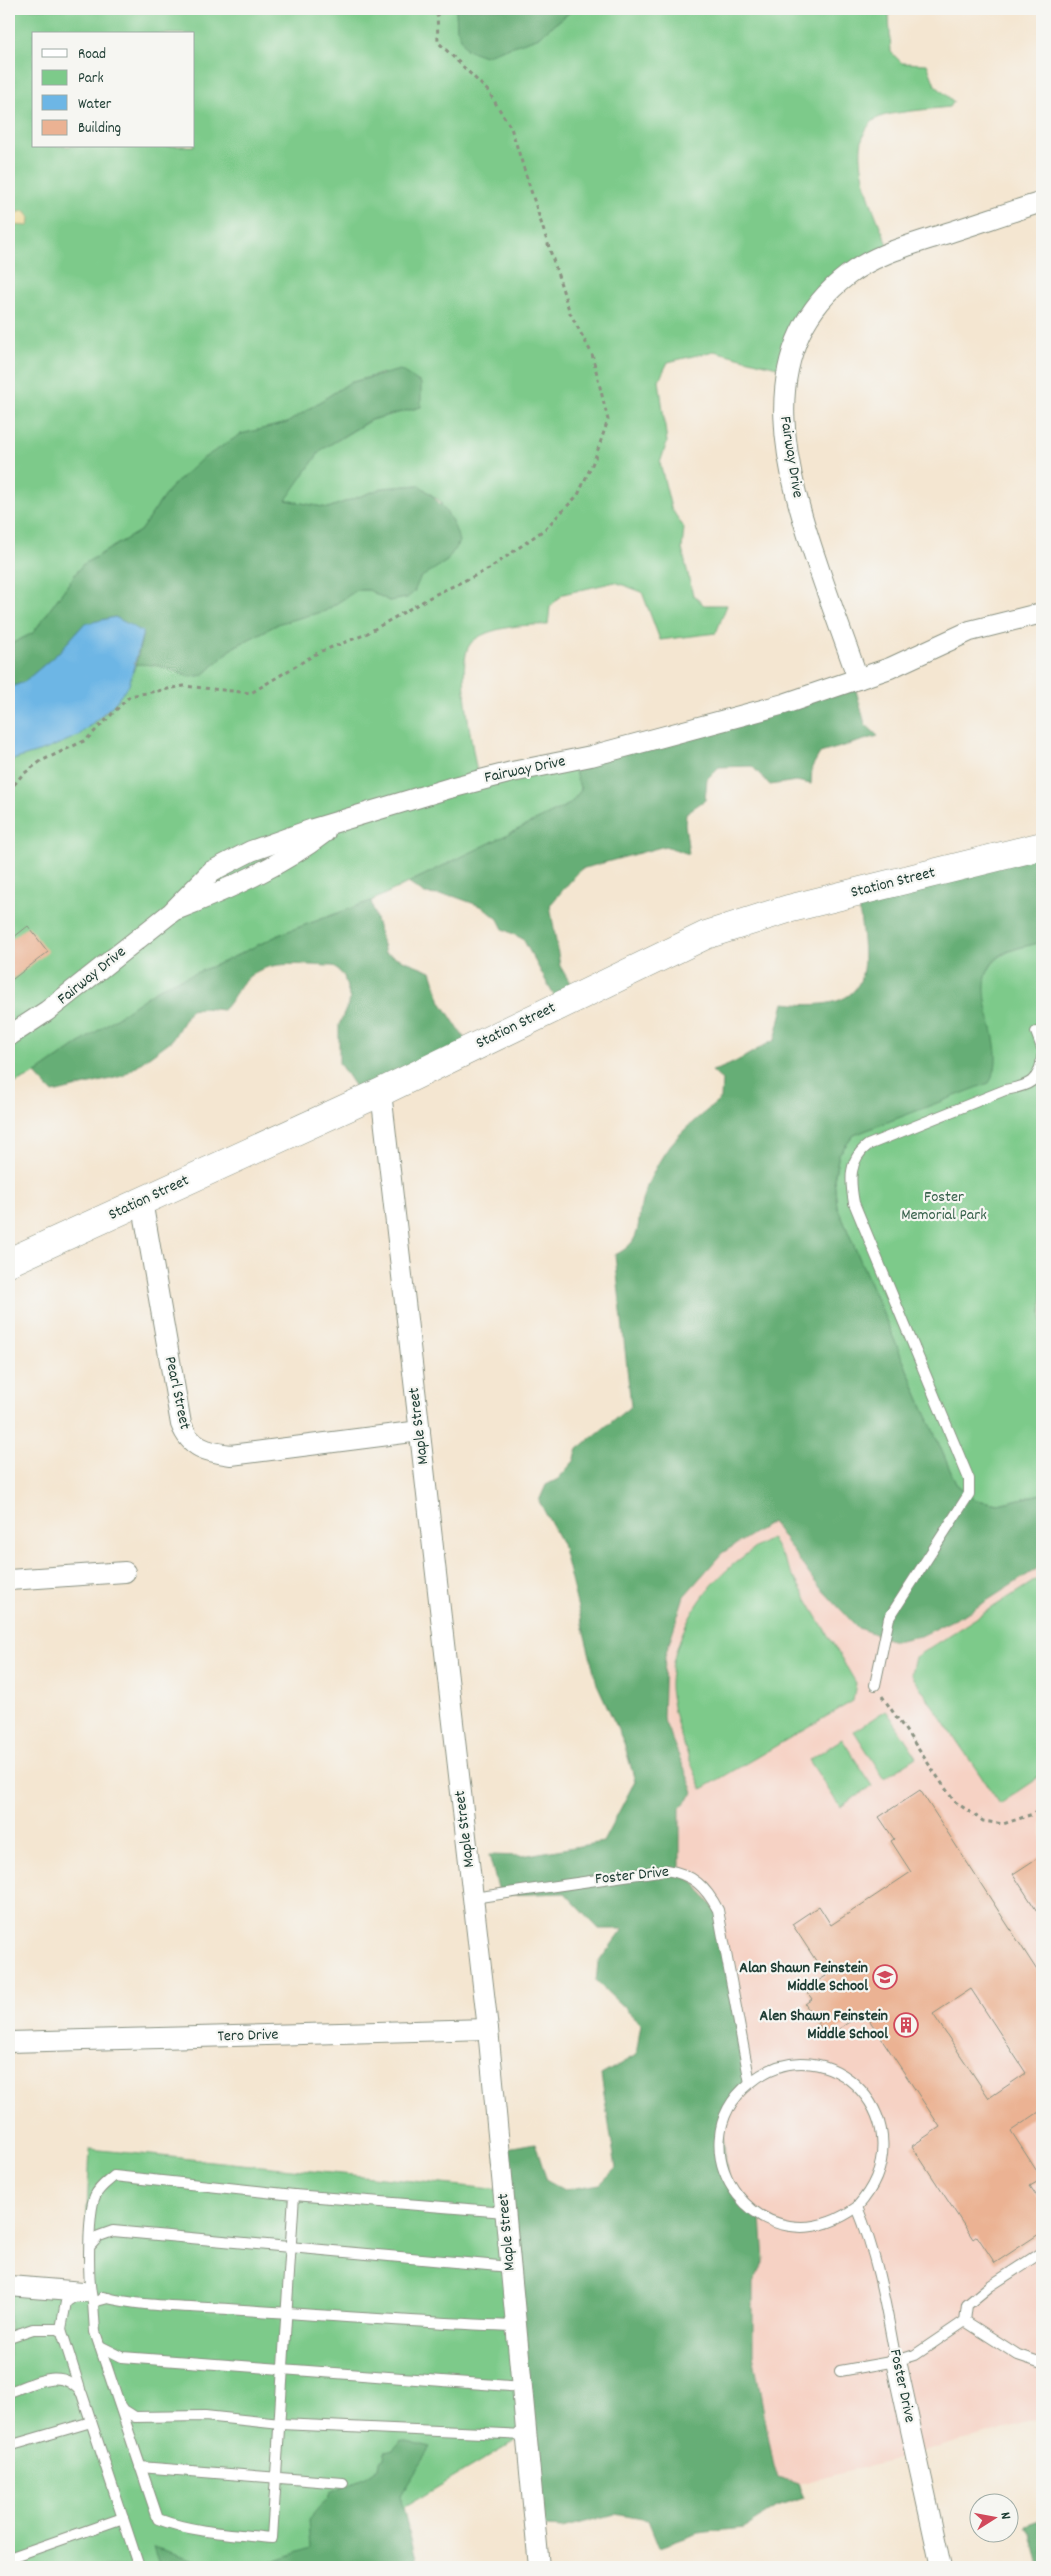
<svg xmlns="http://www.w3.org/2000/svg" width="1051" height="2576" font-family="Dekko,sans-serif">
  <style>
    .built { fill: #f6d2c4 }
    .green { fill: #7dca8a; stroke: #4e845f; fill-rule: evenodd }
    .forest { fill: #66ae76; stroke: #427655 }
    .sand { fill: #eeda9e; stroke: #868c69 }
    .water { fill: #6db6e5; stroke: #467a8c }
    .building { fill: #ebb293; fill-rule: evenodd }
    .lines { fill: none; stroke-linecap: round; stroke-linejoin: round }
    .lane-casing { stroke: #8a9282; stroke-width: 12 }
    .street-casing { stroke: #8a9282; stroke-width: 22 }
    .secondary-casing { stroke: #8a9282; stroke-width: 29 }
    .path { stroke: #8a9282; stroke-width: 3; stroke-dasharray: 4 4; stroke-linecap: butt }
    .lane { stroke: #fff; stroke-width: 10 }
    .street { stroke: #fff; stroke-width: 20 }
    .secondary { stroke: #fff; stroke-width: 28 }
    .labels { text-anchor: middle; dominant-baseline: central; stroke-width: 4.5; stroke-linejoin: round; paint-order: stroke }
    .street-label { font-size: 16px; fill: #1f3d34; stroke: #f6f6f2 }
    .park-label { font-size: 16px; fill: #36604a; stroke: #f6f6f2 }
    .poi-label { font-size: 16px; font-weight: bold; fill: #1f3d34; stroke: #f6f6f2; text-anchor: end }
  </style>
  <rect width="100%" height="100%" fill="#f6f6f2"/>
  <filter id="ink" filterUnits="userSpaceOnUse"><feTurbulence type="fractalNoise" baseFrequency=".02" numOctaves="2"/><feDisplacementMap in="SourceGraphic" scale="10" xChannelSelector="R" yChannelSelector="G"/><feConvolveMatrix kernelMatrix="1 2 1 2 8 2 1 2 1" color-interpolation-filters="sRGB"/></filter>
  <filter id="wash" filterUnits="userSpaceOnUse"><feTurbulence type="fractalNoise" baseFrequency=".0096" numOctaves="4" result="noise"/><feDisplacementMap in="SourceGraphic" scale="20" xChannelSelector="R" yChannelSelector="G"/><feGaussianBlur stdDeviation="1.12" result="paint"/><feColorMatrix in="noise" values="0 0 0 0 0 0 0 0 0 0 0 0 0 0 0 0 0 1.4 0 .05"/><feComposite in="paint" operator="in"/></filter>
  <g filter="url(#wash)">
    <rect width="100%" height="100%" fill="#f4e6d1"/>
    <polygon class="built" points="772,1522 814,1581 857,1628 920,1636 971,1611 1038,1568 1042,1569 1042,2418 890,2461 798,2484 778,2477 774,2467 753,2354 753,2283 764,2262 728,2182 680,1874 680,1808 663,1718 665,1656 684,1596 722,1553"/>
    <g class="green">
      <path d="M 9,9 L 456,9 L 457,29 L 537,38 L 574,9 L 897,9 L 889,15 L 891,52 L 902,63 L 927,64 L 935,85 L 954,102 L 949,107 C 934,109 891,112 880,117 C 837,136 878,222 891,251 L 849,275 L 785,369 L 714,351 L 668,362 L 659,380 L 667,442 L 660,463 L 671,508 L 684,528 L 682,549 L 693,595 L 704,605 L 727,605 L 716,633 L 660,640 L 642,592 L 615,582 L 563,594 L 550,607 L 548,625 C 527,624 486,627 471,643 C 454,661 474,753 478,779 L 571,761 L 581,790 L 570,804 L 371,901 L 283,933 L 223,962 L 161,987 L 35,1074 L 9,1086 L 9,761 C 65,744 116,724 136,664 L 157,665 L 191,677 L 203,675 L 234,647 L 280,623 L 325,611 L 357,590 L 369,590 L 389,601 C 415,597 406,597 420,579 C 426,572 439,566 447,561 L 441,502 L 419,485 L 383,488 L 328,508 L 285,500 L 321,450 L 371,420 L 421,407 L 383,373 L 349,383 L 287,423 L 241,434 L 170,488 L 140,531 L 82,565 L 33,633 L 9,645 ZM 34,34 L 194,34 L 194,146 L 34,146 Z"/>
      <path d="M 1042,942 L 1042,1494 L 998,1504 L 976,1500 L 956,1484 L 837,1206 L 834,1179 L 839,1154 L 854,1135 L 989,1082 L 984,982 C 992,951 1015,949 1042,942 Z"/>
      <path d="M 771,1538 L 856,1683 L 853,1701 L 702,1789 C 689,1759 676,1729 671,1696 C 668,1680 672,1666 676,1651 C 692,1599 725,1565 771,1538 Z"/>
      <polygon points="1042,1576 1042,1770 1034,1781 1000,1804 911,1674 915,1657"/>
      <polygon points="886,1710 917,1757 884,1778 854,1731"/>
      <polygon points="842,1739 872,1786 840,1807 809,1760"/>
      <polygon points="90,2149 503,2190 526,2435 303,2567 9,2567 9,2286 83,2291"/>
    </g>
    <g class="forest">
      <polygon points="456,9 574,9 537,38 484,56 466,49 457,29"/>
      <path d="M 400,370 L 421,383 L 421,407 L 370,420 L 321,450 L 286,500 L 328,508 L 383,488 L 419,485 C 439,500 454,517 459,542 L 447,561 L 420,578 L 414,592 L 407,598 L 389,601 L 369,590 L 357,590 L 325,611 L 280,623 L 234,647 L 203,675 L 191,677 L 157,665 L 136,664 L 143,633 L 115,617 L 84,624 L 58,653 L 24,682 L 9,688 L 9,645 L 33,633 L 82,565 L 140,531 L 170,488 L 202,459 L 241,434 L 287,423 L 349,383 Z"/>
      <polygon points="854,683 865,724 878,736 820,753 812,767 811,784 796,781 770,785 752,766 719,767 707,779 705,800 686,813 685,824 689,854 665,846 581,869 550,905 560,966 579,998 558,1003 523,939 503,929 498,919 483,907 453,896 425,894 408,883 570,804 581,790 571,761"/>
      <path d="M 1042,847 L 1042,942 C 1032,945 1019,947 1009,951 C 953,976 1016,1044 989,1083 L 854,1135 L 839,1154 L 834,1179 L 837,1206 L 956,1484 L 976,1500 L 998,1504 L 1042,1494 L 1042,1569 L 1038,1568 L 971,1611 L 920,1636 L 894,1641 L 858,1628 L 814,1581 L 772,1522 L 722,1553 L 684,1596 L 665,1656 L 663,1718 L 694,1792 L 680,1808 L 680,1874 L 694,1882 L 716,1911 L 749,2083 L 722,2126 L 728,2183 L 761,2216 L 764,2262 L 753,2283 L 753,2354 L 774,2467 L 778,2477 L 798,2484 L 804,2498 L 776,2507 L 743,2528 L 698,2533 L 659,2547 L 648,2520 L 615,2514 L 563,2528 L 532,2526 L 496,2150 L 535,2143 L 547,2181 L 564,2190 L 600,2184 L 616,2168 L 601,2075 L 636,2055 L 641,2024 L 596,1981 L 598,1963 L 623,1929 L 599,1929 L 565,1893 L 500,1895 L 489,1855 L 522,1856 L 603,1842 L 635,1781 L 624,1743 L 597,1684 L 562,1544 L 539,1501 L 546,1485 L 558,1479 L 574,1461 L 578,1449 L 631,1406 L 615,1255 C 643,1241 636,1227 642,1201 C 645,1188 653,1173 659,1162 C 674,1135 698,1118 721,1099 L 722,1080 L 712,1071 C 735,1065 754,1050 775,1040 L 784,1003 C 880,1014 867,967 857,895 Z"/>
      <path d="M 371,901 L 385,953 L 431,971 L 441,1002 L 470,1047 L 361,1096 L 339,1063 L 339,1025 L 350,1000 L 344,976 L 333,966 C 302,966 263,956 241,985 C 235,993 231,1002 223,1010 L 204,1008 L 190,1010 L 172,1040 L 123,1076 L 53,1093 L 35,1074 L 161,987 L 223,962 L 283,933 Z"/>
      <polygon points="402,2441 431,2448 400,2496 418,2567 256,2567 310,2548 308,2521 328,2498 330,2492 366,2477 379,2468 380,2460 384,2458 385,2452 394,2450"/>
      <polygon points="1042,2520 1042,2567 1039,2567 1031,2534 1025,2526"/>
      <polygon points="153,2547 218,2567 160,2567"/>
    </g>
    <polygon class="sand" points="26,211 30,218 29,226 12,225 9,229 9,220 11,220 18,212"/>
    <polygon class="water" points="115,617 143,632 129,685 114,704 78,736 45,750 9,761 9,688 24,682 58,653 84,624"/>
    <g id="blocks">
      <g class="building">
        <polygon points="28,926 48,952 9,982 9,941"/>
        <path d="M 920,1790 L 1042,1978 L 1042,2110 L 1011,2131 L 1042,2179 L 1030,2186 L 1042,2204 L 1042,2232 L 995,2263 L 977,2236 L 973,2239 L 912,2146 L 940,2127 L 864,2012 L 827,2037 L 805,2004 L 812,1999 L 805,1989 L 826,1976 L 792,1924 L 819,1906 L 831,1925 L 911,1872 L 891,1841 L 894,1839 L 879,1817 ZM 971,1989 L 1026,2073 L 989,2098 L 933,2014 Z"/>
        <polygon points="1042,1855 1042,1919 1013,1874"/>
      </g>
    </g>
  </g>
  <g filter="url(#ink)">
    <use href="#blocks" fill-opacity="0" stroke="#8a9282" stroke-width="1"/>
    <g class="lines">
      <g class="lane-casing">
        <g id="lane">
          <polyline points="1036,1032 1042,1048"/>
          <path d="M 875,1685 L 889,1618 L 969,1494 L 969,1479 L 854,1203 C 850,1181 848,1160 868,1145 L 1005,1090 C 1028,1086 1040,1082 1042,1057"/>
          <path d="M 473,1898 L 666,1870 C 693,1874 706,1887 718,1910 L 750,2083"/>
          <polyline points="294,2195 505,2212"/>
          <path d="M 857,2207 C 762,2276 670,2148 750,2083 C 828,2018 931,2125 857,2207 C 878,2257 886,2308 896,2361"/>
          <polyline points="90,2246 99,2236 113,2231 510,2267"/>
          <path d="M 103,2297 C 147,2308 197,2306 243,2310 C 334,2316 425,2323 516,2326"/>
          <path d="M 93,2302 C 87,2284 88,2212 95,2196 C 99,2187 107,2182 114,2176 L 294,2195 L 272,2538 C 234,2534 195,2533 158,2519 L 95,2332 L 93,2302 L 108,2298"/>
          <polyline points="965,2321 1018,2355 1042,2363"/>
          <polyline points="61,2329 66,2302 77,2295"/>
          <polyline points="9,2337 33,2329 61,2329 80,2389"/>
          <polyline points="100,2346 122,2357 522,2387"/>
          <polyline points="840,2371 896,2361 915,2355 965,2321 967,2305 990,2286 1042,2252"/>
          <path d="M 9,2392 C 35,2383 63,2366 82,2394 L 139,2567"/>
          <polyline points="120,2404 124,2410 135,2417 205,2416 280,2424 526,2435"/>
          <polyline points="9,2446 91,2422"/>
          <polyline points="140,2467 343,2483"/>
          <polyline points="9,2558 123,2518"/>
        </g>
      </g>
      <g class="street-casing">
        <g id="street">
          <path d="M 858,679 C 846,644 833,610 821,575 C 787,476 748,351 848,275 C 874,255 907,246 938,236 C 973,225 1007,213 1042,202"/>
          <path d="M 178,909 C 229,889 281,866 325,832"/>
          <polyline points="9,1036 47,1011 172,912 212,871 251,851 313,829 450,788 512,772 591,756 784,704 890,668 970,631 1042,613"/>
          <polyline points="381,1092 488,2029 539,2567"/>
          <path d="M 142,1201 L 181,1424 C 190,1448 207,1452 231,1455 L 420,1431"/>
          <polyline points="9,1580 125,1572"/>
          <polyline points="9,2042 488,2029"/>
          <polyline points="9,2286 83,2292"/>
          <polyline points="896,2361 941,2567"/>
        </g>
      </g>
      <g class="secondary-casing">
        <polyline id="secondary" points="9,1262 381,1092 706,935 788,909 1042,846"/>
      </g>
      <g class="path">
        <polyline points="9,791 22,775 41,761 86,740 130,696 184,686 251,693 319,652 364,635 434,595 489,569 545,529 578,495 595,458 608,420 592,354 570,313 511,128 488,91 438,42 437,9"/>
        <polyline points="882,1696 954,1801 983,1821 1003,1824 1042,1811"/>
      </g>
      <use href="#lane" class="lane"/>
      <use href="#street" class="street"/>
      <use href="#secondary" class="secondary"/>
    </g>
  </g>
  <defs>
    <g id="school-ring" transform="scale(1.25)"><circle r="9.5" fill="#f6f6f2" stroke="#d1495b" stroke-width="1.5"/><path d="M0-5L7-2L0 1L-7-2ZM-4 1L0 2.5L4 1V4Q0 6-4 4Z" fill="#d1495b"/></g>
    <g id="building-ring" transform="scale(1.25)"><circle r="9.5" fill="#f6f6f2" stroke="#d1495b" stroke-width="1.5"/><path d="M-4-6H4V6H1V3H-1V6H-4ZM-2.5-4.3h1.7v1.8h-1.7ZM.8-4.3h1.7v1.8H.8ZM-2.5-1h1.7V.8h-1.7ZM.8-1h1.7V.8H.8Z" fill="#d1495b"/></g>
  </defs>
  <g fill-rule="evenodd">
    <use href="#school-ring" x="885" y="1977"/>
    <use href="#building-ring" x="906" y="2025"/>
  </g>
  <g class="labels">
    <g class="street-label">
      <text transform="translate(791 457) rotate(81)">Fairway Drive</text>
      <text transform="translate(525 770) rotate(-12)">Fairway Drive</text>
      <text transform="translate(893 883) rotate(-14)">Station Street</text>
      <text transform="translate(92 976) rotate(-39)">Fairway Drive</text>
      <text transform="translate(516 1026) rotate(-26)">Station Street</text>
      <text transform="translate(149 1198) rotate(-25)">Station Street</text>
      <text transform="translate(177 1393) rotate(78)">Pearl Street</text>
      <text transform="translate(419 1426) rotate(-97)">Maple Street</text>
      <text transform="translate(465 1829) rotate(-97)">Maple Street</text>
      <text transform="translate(632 1876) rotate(-6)">Foster Drive</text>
      <text transform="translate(248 2036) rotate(-2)">Tero Drive</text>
      <text transform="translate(507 2232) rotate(-95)">Maple Street</text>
      <text transform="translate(902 2386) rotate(78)">Foster Drive</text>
    </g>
    <g class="park-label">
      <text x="944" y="1197">Foster<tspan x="944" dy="18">Memorial Park</tspan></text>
    </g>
    <g class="poi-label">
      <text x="868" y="1968">Alan Shawn Feinstein<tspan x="868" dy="18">Middle School</tspan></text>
      <text x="888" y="2016">Alen Shawn Feinstein<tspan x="888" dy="18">Middle School</tspan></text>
    </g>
  </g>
  <rect width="1051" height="2576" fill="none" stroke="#f6f6f2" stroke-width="30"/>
  <rect x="32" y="32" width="162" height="115" fill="#f6f6f2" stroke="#a0aca6"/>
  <rect x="42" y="49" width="25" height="8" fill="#ffffff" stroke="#a0aca6"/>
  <text x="78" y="58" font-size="15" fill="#1f3d34">Road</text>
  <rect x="42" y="70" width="25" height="15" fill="#7dca8a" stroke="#a0aca6"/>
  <text x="78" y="82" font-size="15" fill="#1f3d34">Park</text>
  <rect x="42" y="95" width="25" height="15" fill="#6db6e5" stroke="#a0aca6"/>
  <text x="78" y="108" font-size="15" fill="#1f3d34">Water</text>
  <rect x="42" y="120" width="25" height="15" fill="#ebb293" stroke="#a0aca6"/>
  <text x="78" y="132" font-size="15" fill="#1f3d34">Building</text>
  <g transform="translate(994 2518) rotate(79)"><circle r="24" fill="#f6f6f2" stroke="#a0aca6"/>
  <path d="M0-4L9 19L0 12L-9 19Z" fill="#d1495b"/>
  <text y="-8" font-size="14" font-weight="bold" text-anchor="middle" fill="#1f3d34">N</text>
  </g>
</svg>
